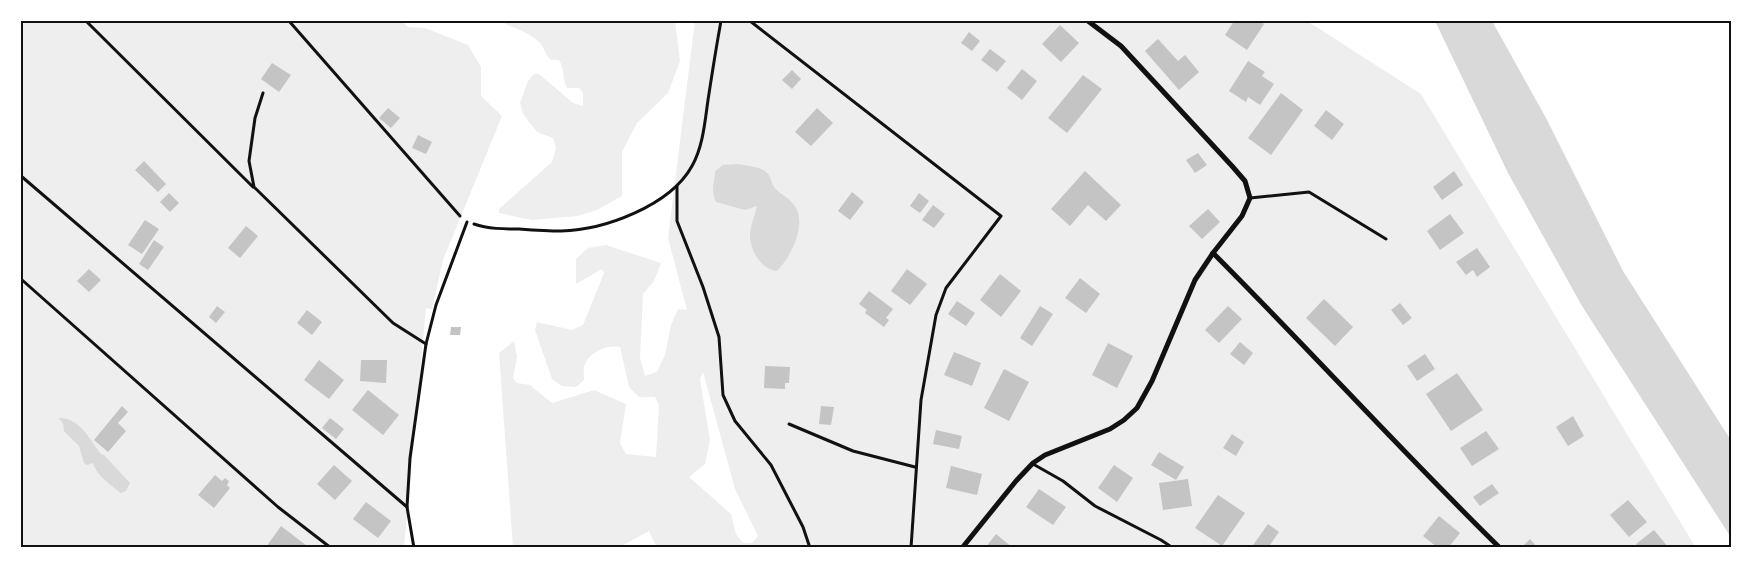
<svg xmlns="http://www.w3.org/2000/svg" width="1753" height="569" font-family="Inter,sans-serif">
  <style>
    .green { fill: #eee; fill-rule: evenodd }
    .water { fill: #d9d9d9 }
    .building { fill: #c4c4c4 }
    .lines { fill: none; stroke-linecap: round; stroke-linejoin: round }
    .path { stroke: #111; stroke-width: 3 }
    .service { stroke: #111; stroke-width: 3 }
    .minor { stroke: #111; stroke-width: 5 }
    .neatline { fill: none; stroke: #111; stroke-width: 2 }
  </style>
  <rect width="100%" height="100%" fill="#fff"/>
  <g class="green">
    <polygon points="21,21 402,21 408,27 425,28 468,45 481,67 481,96 502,116 443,260 432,309 426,308 404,548 21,548"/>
    <path d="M 506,21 L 675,21 L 680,61 L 668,93 L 637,123 L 622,152 L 622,196 L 597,210 L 577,216 L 532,220 L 499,213 L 499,209 L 552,162 L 556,148 L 553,138 L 537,132 L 523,114 L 520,103 L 528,81 L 534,74 L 539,74 L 573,103 L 583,106 L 583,93 L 579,88 L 567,88 C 562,79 565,69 559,60 L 551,60 C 544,54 545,48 540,43 C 531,33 517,29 505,24 Z"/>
    <path d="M 695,21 L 1307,21 L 1421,94 L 1696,548 L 657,548 L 649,531 L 618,548 L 513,548 L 499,353 L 514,341 L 517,357 L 513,378 L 517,383 L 530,385 L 552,403 L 594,390 L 626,404 L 620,443 L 626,454 L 656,457 L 659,405 L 655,397 L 639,397 L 629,387 L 620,347 C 607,345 591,351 585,364 C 583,368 584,375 584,380 L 576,387 L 562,386 L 552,379 L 535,330 L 537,322 L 572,330 L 583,325 L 604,273 L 602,269 L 576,284 L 576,259 L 588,248 L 606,245 L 661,263 L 654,281 L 643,294 L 640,358 L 645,376 L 657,372 L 665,355 L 671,325 L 678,309 L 687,310 L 668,238 ZM 703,372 L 735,489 L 758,536 L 752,543 L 743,543 L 736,534 L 731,514 L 689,477 L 705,464 L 710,440 L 700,379 Z"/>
  </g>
  <g class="water">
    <polygon points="1435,21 1492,21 1546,118 1623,271 1732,442 1732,539 1582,306 1508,173"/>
    <path d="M 738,164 C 747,166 760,166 767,173 C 771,176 771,183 774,187 C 779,194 789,197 794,205 C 808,223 791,257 777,271 C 761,270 749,249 750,233 C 751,224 755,215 757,206 L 745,210 L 716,202 C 710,188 715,185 715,171 L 723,165 Z"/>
    <path d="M 60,418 C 80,418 90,440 101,454 L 104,455 L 130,483 L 126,491 L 121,493 C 112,486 96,475 93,463 L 87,465 L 84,463 L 79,446 L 64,431 L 63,423 L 59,419 Z"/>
  </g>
  <g class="building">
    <polygon points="1234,21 1260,21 1264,24 1247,50 1225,35"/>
    <polygon points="1060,25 1079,43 1061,62 1042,44"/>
    <polygon points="969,32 980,41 972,51 961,43"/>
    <polygon points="1158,39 1178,61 1185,55 1199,72 1179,90 1145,51"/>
    <polygon points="990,49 1006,61 997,72 981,60"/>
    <polygon points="1248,61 1265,72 1262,76 1274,84 1260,105 1248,97 1246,102 1229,91"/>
    <polygon points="272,63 291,75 279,92 261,79"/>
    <polygon points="1022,69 1037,81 1022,100 1007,88"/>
    <polygon points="792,70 801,79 792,89 782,80"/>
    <polygon points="1083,75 1102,89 1067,133 1048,118"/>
    <polygon points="1281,93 1303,110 1271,155 1248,138"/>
    <polygon points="388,108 400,118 391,128 379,118"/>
    <polygon points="817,108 833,123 811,146 795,132"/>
    <polygon points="1326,110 1344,124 1332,140 1314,126"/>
    <polygon points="418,135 432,142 426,154 412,148"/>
    <polygon points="1198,153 1207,165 1195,173 1186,160"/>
    <polygon points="144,161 166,184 158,192 135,170"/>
    <polygon points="1085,171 1121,205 1106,221 1088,205 1070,226 1051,209"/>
    <polygon points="1454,171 1463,185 1442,200 1433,187"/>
    <polygon points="852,192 864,202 850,220 838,211"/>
    <polygon points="169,193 179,203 170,212 160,202"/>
    <polygon points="919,193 929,201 920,213 910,206"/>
    <polygon points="933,205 945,214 934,228 922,220"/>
    <polygon points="1208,209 1220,222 1202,239 1189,226"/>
    <polygon points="1450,214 1464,233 1440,250 1427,231"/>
    <polygon points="145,220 159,229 142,254 128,245"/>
    <polygon points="246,226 258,236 240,258 228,248"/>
    <polygon points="154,240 164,247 148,270 139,264"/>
    <polygon points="1477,248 1490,267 1477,277 1473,270 1466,275 1456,262"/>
    <polygon points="89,269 101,280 89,292 77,281"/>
    <polygon points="907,269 927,284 910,305 891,291"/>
    <polygon points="1000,274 1021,291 1001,317 980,300"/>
    <polygon points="1080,278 1100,294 1086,313 1065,298"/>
    <polygon points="869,291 893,309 886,318 889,320 884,327 865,313 867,310 859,304"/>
    <polygon points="1324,299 1353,327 1335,346 1306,318"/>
    <polygon points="957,301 975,313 966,326 948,314"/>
    <polygon points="1400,303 1412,318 1403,325 1391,310"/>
    <polygon points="217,306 225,312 216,323 209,317"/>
    <polygon points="1040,306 1053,314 1032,346 1020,338"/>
    <polygon points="1228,306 1242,319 1219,343 1205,330"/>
    <polygon points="307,310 322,322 312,335 297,323"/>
    <polygon points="451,327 461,327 460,335 450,335"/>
    <polygon points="1240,342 1253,353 1244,365 1230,354"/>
    <polygon points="1108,343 1133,356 1117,388 1092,375"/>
    <polygon points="954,352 981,363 972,386 944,375"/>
    <polygon points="1425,354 1435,369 1417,381 1407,366"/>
    <polygon points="319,360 344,380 329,399 304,380"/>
    <polygon points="361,360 387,360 386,383 360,381"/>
    <polygon points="765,366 790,367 789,383 785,383 785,389 764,388"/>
    <polygon points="1004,369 1029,382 1009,421 984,408"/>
    <polygon points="1457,373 1483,410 1451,431 1426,394"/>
    <polygon points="368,390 399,415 383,435 352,410"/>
    <polygon points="122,406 128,412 118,423 126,431 108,452 94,440"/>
    <polygon points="821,406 834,407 831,425 819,424"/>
    <polygon points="1573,416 1584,436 1568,446 1556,427"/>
    <polygon points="330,418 344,429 336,439 322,428"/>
    <polygon points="936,430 962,436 959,449 933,444"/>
    <polygon points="1486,431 1499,449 1472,466 1460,448"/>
    <polygon points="1232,434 1244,442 1236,456 1223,448"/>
    <polygon points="1159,452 1184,467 1176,480 1151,465"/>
    <polygon points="334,465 352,481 335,500 317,484"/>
    <polygon points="1114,465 1133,478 1117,502 1098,488"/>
    <polygon points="951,466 982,474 977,495 946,488"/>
    <polygon points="215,475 222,481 225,478 229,481 227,485 230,488 214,508 198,495"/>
    <polygon points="1188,479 1192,506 1163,510 1159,483"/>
    <polygon points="1492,484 1499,493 1480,506 1473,497"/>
    <polygon points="1039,489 1066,507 1053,525 1026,507"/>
    <polygon points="1218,495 1245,513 1222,546 1195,528"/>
    <polygon points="1628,500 1647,522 1629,537 1610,515"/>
    <polygon points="366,502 391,521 378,538 353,519"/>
    <polygon points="1439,516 1460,533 1448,548 1438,548 1423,536"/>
    <polygon points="1268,524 1279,532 1268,548 1251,548"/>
    <polygon points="281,526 307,546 305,548 266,547"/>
    <polygon points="1654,530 1668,547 1639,548 1636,544"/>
    <polygon points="996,534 1013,548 985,548"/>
    <polygon points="1530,539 1538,548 1521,548"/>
  </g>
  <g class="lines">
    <g class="path">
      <polyline points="289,21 460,216"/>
      <polyline points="677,186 677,221 703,287 719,337 723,395 735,421 771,465 803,527 810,548"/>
      <path d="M 474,224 C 488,229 504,229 519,229 C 533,230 547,231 561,231 C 604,230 670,206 692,166 C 703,147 705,121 708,100 C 712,74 716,48 721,21"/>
    </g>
    <g class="service">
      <polyline points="86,21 253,187"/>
      <polyline points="750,21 1001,216 946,288 936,315 921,400 911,548"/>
      <polyline points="263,93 255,118 249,161 254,187 393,323 426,344"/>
      <polyline points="21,176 407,507"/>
      <polyline points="1250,198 1309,192 1386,239"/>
      <polyline points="21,279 278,507 331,548"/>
      <polyline points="789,424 853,451 915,467"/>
      <polyline points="1033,464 1063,481 1095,506 1161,540 1173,548"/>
      <polyline points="414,548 407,507 410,458 426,344 436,305 467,222"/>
    </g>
    <g class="minor">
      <path d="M 1213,253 C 1310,350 1402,452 1500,548"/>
      <polyline points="962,548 1016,481 1033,463 1045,455 1110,429 1124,420 1137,408 1152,381 1195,280 1213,253 1242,216 1250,198 1245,181 1232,166 1121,46 1088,21"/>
    </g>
  </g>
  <rect width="1753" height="569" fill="none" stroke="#ffffff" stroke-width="45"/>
  <rect x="22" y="22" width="1708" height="524" class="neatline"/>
</svg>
